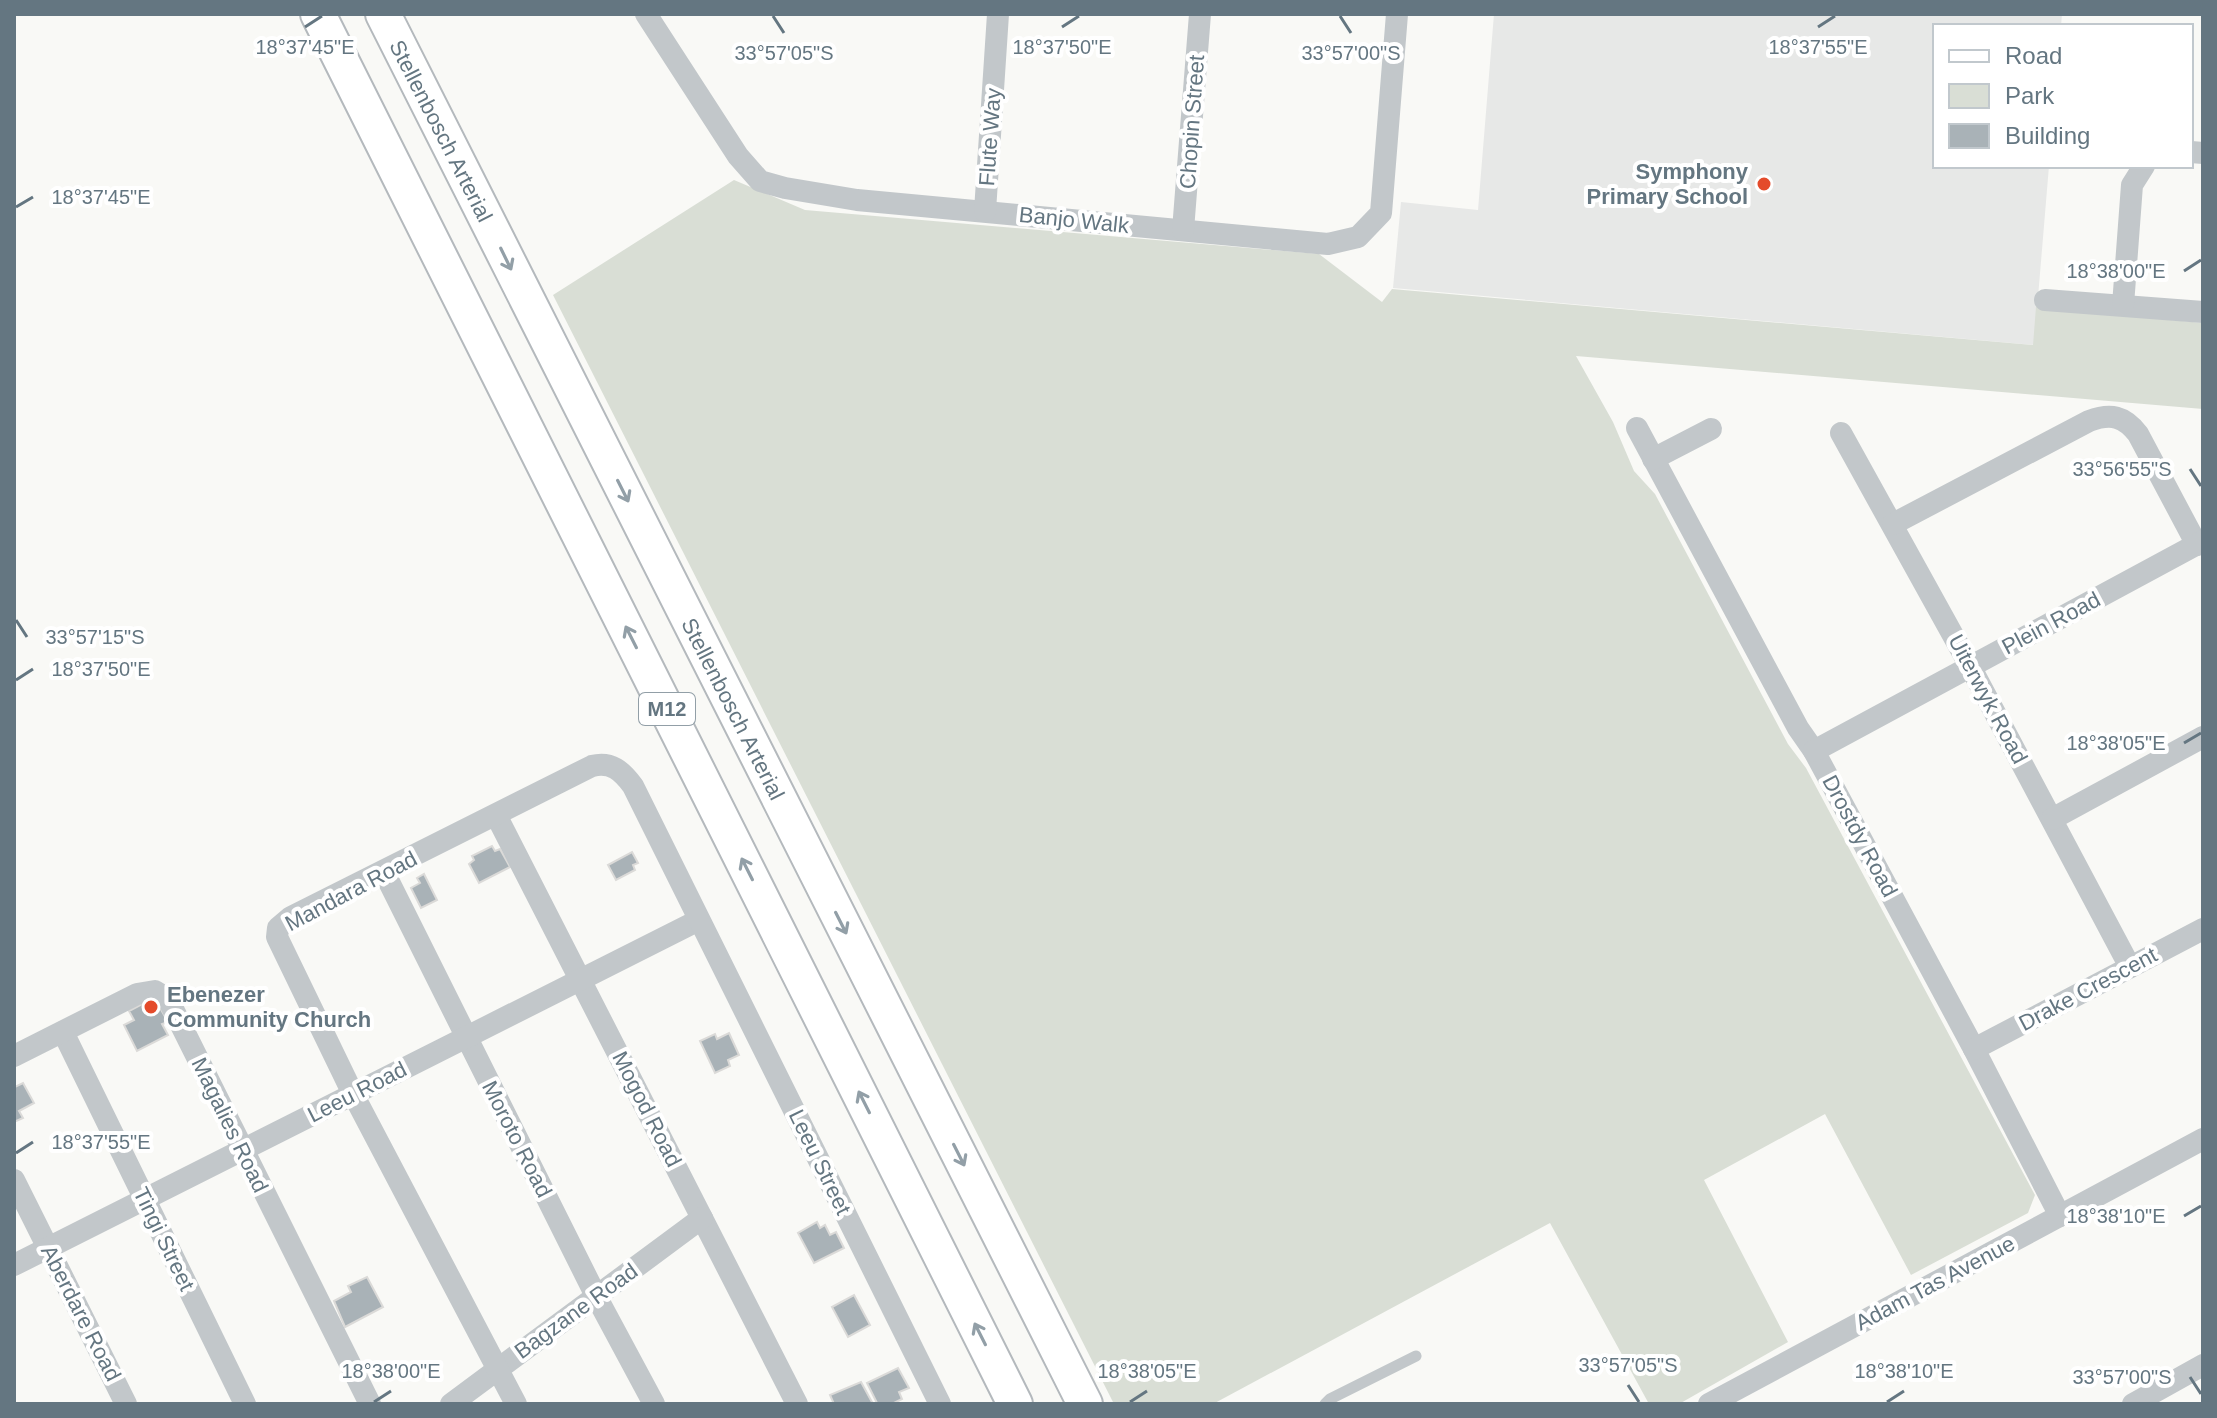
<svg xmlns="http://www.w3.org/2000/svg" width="2217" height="1418" font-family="Helvetica,sans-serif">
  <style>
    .built { fill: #e7e8e7 }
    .green { fill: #d9ded5 }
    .building { fill: #a9b2b7; stroke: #dbdad8; stroke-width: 2 }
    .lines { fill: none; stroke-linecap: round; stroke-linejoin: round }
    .primary-casing { stroke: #b4b9bd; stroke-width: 38 }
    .service { stroke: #c2c7ca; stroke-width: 11 }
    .minor { stroke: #c2c7ca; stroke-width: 22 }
    .primary { stroke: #fff; stroke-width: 34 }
    .oneway { stroke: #929fa7 }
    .ticks { fill: none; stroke: #647681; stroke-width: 3 }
    .poi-dot { fill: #e44b2b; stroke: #fff; stroke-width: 3 }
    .labels { text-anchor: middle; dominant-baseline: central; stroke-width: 8; stroke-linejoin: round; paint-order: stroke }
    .shield { fill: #fff; stroke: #929fa7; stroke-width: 2 }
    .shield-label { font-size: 20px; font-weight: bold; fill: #647681 }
    .street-label { font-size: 22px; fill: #647681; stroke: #fff }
    .poi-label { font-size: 22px; font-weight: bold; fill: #647681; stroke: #fff; text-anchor: end }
    .ticks-label { font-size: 20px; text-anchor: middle; fill: #647681; stroke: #fff; stroke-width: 8; stroke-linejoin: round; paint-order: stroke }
  </style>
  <rect width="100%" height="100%" fill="#f9f9f6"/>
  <polygon class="built" points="1494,14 2062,14 2061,26 1935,26 1935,166 2049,166 2034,345 1393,288 1401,202 1478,210"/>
  <polygon class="green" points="734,180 805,210 1319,254 1382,302 1392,289 2033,345 2036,307 2203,323 2203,409 1576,356 1613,422 1634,471 1655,494 1788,744 1806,768 2035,1195 2028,1213 1911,1275 1825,1114 1704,1180 1788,1342 1679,1404 1649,1404 1550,1223 1213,1404 1114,1404 553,295"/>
  <g class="building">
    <polygon points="492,846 495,851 500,849 510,867 479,883 469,864 474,860 472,856"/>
    <polygon points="632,852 638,863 633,865 635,870 616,880 608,865"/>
    <polygon points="424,874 437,900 421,908 411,888 420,883 417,878"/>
    <polygon points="146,1002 159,1006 168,1022 162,1024 168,1035 137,1051 124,1025 134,1020 129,1011"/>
    <polygon points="729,1033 739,1055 728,1060 730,1066 715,1073 700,1041 715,1034 717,1039"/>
    <polygon points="23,1083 34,1103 19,1111 23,1118 14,1122 14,1085 15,1087"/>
    <polygon points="817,1222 820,1228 825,1225 830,1235 836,1232 844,1248 814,1263 798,1233"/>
    <polygon points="367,1277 383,1307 345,1327 334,1301 351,1292 348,1286"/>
    <polygon points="854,1295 870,1325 848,1337 832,1307"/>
    <polygon points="898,1368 909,1388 899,1392 902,1399 892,1404 877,1403 867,1383"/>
    <polygon points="861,1382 873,1404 834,1404 830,1395"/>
  </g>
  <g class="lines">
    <g class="primary-casing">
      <g id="primary">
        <polyline points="318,14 1015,1404"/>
        <polyline points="383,14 1085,1404"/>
      </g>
    </g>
    <polyline class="service" points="1325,1404 1330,1399 1416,1356"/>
    <g class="minor">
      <polyline points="646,14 738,156 760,181 785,188 857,200 1328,244 1358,237 1381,213 1397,14"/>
      <polyline points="2191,152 2203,153"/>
      <polyline points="985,211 998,14"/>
      <polyline points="1183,230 1200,14"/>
      <polyline points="2045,300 2203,312"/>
      <polyline points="2123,305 2132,185 2144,166"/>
      <polyline points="1637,428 1798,728 1814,751 1974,1049 2060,1216"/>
      <polyline points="1841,433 1970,666 2130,967"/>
      <polyline points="1653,459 1711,429"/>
      <path d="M 1893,524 L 2089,421 C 2111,413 2124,416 2138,434 L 2197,545"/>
      <polyline points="1814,751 2203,541"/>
      <polyline points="496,815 797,1404"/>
      <polyline points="2052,819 2203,737"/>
      <polyline points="384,872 596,1296 654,1404"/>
      <polyline points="63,1032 245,1404"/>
      <polyline points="1974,1049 2203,929"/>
      <polyline points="14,1056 137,994 155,991 168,999 370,1404"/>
      <polyline points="14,1180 126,1404"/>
      <polyline points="14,1265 699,920"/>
      <polyline points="451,1404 702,1218"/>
      <path d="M 516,1404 L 353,1094 L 277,937 L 278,928 L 291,917 L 592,766 C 611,761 622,771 633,786 L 940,1404"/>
      <polyline points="1709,1404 2203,1139"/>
      <polyline points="2133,1404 2203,1365"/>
    </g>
    <use href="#primary" class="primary"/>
  </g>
  <defs><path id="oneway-shaft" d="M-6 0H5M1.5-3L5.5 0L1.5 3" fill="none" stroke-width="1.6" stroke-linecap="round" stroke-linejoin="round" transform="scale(2)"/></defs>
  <g class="oneway">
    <use href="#oneway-shaft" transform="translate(506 259) rotate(64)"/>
    <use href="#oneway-shaft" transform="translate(623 491) rotate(63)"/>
    <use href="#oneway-shaft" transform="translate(631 637) rotate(-117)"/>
    <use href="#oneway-shaft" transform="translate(747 869) rotate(-117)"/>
    <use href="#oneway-shaft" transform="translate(841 923) rotate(63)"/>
    <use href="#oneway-shaft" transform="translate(864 1102) rotate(-117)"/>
    <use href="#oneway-shaft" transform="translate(959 1155) rotate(63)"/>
    <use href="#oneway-shaft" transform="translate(980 1334) rotate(-117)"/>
  </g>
  <path class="ticks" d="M 773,16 L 784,33M 1340,16 L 1351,33M 305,27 L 322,16M 1062,27 L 1079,16M 1818,27 L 1835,16M 16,207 L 33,197M 2184,271 L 2201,260M 2190,469 L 2201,486M 16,620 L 27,637M 16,680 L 33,669M 2184,743 L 2201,733M 16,1153 L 33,1142M 2184,1216 L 2201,1206M 2190,1377 L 2201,1394M 1628,1385 L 1639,1402M 374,1402 L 391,1391M 1130,1402 L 1147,1391M 1887,1402 L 1904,1391"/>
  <g class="poi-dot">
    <circle cx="1764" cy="184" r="8"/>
    <circle cx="151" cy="1007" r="8"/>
  </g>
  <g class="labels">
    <rect class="shield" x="639" y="693" width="56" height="32" rx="6"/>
    <g class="shield-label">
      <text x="667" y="709">M12</text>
    </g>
    <g class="street-label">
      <text transform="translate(1192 122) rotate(-86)">Chopin Street</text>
      <text transform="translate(441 131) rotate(63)">Stellenbosch Arterial</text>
      <text transform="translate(990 137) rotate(-86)">Flute Way</text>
      <text transform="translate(1074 220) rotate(6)">Banjo Walk</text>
      <text transform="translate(2051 623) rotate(-28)">Plein Road</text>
      <text transform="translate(1988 699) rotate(62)">Uiterwyk Road</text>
      <text transform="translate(733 709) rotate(63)">Stellenbosch Arterial</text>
      <text transform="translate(1860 836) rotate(62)">Drostdy Road</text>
      <text transform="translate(351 891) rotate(-28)">Mandara Road</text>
      <text transform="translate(2088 989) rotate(-28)">Drake Crescent</text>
      <text transform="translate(357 1092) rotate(-27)">Leeu Road</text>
      <text transform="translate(647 1109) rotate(63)">Mogod Road</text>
      <text transform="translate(230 1125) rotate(64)">Magalies Road</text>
      <text transform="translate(517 1139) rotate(63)">Moroto Road</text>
      <text transform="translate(820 1162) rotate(64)">Leeu Street</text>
      <text transform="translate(164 1239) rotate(64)">Tingi Street</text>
      <text transform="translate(1935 1283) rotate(-28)">Adam Tas Avenue</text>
      <text transform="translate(576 1311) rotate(-36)">Bagzane Road</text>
      <text transform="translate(81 1313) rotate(63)">Aberdare Road</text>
    </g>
    <g class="poi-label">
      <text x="1748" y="171">Symphony<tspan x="1748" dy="25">Primary School</tspan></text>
      <text x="167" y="994" text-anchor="start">Ebenezer<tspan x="167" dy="25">Community Church</tspan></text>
    </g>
  </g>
  <g class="ticks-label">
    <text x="305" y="54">18°37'45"E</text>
    <text x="1062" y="54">18°37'50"E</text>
    <text x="1818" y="54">18°37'55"E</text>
    <text x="784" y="60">33°57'05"S</text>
    <text x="1351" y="60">33°57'00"S</text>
    <text x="101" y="204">18°37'45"E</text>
    <text x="2116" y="278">18°38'00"E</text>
    <text x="2122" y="476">33°56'55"S</text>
    <text x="95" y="644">33°57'15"S</text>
    <text x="101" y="676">18°37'50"E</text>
    <text x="2116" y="750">18°38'05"E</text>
    <text x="101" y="1149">18°37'55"E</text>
    <text x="2116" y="1223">18°38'10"E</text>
    <text x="1628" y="1372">33°57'05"S</text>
    <text x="391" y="1378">18°38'00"E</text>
    <text x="1147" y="1378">18°38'05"E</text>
    <text x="1904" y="1378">18°38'10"E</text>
    <text x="2122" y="1384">33°57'00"S</text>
  </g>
  <rect width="2217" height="1418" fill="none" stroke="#647681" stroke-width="32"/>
  <rect x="1933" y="24" width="260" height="144" fill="#ffffff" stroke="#c1c8cd" stroke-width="2"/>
  <rect x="1949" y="50" width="40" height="12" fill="#ffffff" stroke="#c1c8cd" stroke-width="2"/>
  <text x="2005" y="64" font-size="24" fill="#647681">Road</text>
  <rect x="1949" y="84" width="40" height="24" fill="#d9ded5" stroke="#c1c8cd" stroke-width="2"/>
  <text x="2005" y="104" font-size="24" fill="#647681">Park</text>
  <rect x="1949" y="124" width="40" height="24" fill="#a9b2b7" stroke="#c1c8cd" stroke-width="2"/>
  <text x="2005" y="144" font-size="24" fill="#647681">Building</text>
</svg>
